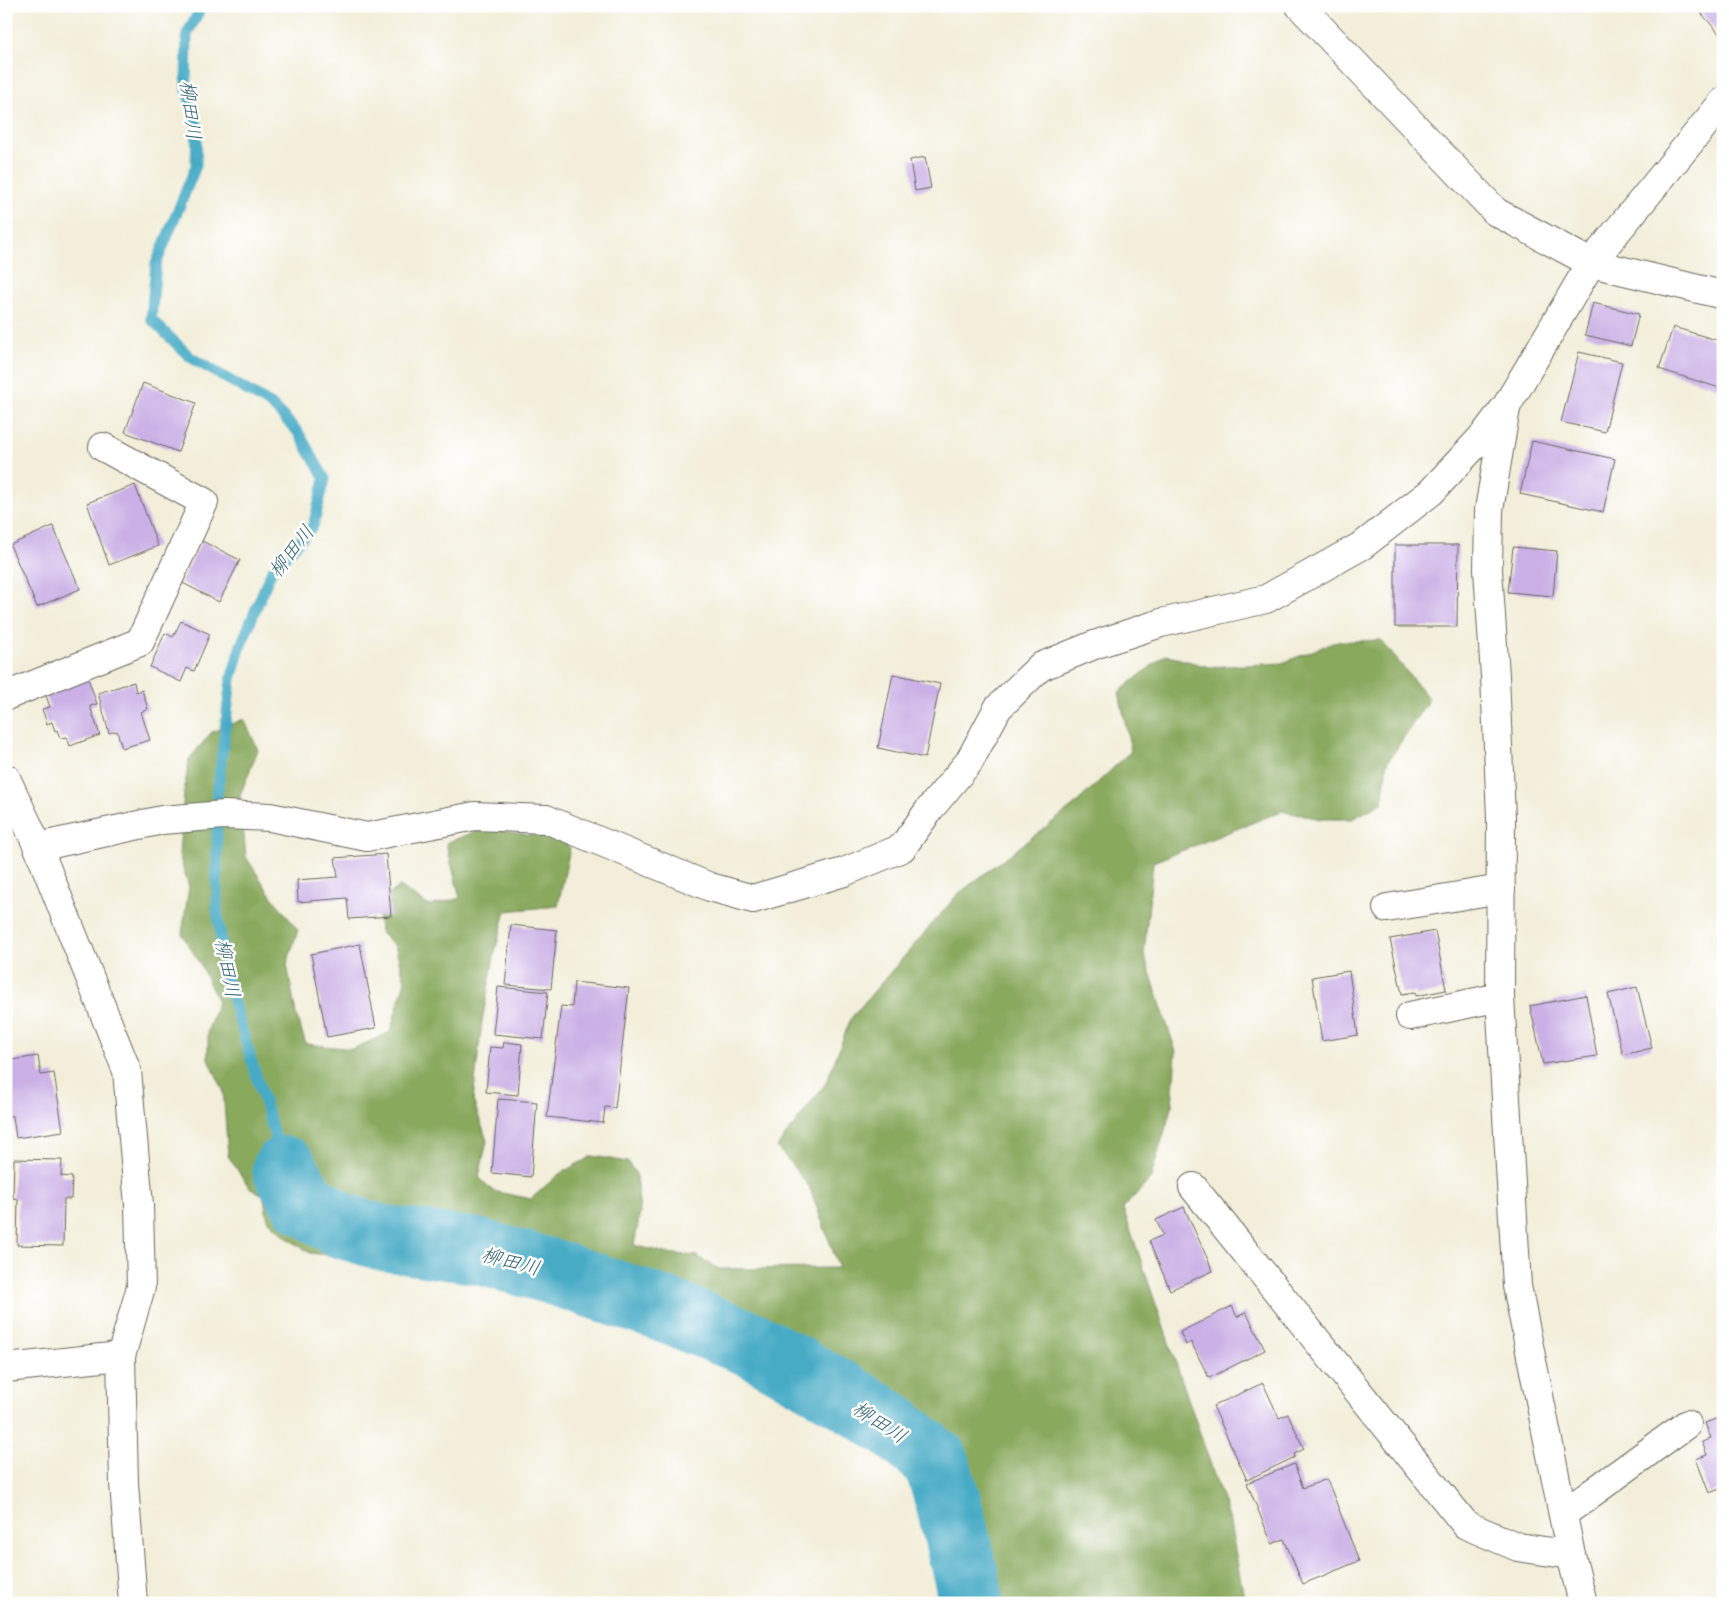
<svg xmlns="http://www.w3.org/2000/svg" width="1729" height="1609" font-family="Itim,'Klee One',sans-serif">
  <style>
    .forest { fill: #89a95d; stroke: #52623c }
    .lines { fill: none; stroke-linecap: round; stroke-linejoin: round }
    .stream { stroke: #47abc6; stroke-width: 11 }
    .river { stroke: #47abc6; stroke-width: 66 }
    .building { fill: #cab0e6 }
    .minor-casing { stroke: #67665e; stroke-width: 30 }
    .minor { stroke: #fff; stroke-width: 28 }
    .labels { text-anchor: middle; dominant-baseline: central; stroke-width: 5; stroke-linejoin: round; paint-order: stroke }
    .water-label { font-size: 20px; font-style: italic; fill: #326471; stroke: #fff }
  </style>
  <rect width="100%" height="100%" fill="#fff"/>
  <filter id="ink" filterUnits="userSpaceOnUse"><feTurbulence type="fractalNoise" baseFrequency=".02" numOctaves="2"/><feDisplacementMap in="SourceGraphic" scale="10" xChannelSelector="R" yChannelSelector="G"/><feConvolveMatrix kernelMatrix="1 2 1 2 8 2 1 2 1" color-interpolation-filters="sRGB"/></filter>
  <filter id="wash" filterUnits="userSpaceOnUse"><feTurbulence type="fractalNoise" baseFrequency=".0096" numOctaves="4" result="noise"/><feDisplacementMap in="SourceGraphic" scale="20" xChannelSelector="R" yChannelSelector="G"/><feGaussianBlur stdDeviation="1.12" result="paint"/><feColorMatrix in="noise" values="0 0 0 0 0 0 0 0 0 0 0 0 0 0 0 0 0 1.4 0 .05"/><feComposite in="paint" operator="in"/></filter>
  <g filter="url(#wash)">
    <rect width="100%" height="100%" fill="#f2eed9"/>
    <polygon class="forest" points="1381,640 1429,699 1387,763 1382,803 1352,819 1321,819 1282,811 1153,862 1144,954 1176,1052 1172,1107 1150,1180 1123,1208 1229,1518 1245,1603 988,1603 954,1461 916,1428 880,1443 835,1423 806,1397 765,1369 696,1352 678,1337 650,1330 610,1281 586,1263 532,1254 464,1279 414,1265 310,1253 286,1237 268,1220 263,1195 249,1187 228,1156 223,1089 208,1059 208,1030 218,1002 200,964 182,934 189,887 179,854 184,792 189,759 212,732 244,719 258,750 240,795 246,857 272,897 298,930 287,964 296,1014 306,1044 353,1049 390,1032 405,981 395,946 381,933 376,905 400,886 429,906 460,898 446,843 484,828 529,835 560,837 570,848 558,906 506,911 495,951 482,1022 473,1100 487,1141 479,1177 493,1191 531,1199 559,1174 592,1156 628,1162 636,1174 640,1213 634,1245 666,1253 696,1256 719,1269 839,1268 809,1186 777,1147 826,1083 851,1018 958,894 1072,807 1131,751 1119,692 1165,655 1209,667 1282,663 1335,642"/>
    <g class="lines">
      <polyline class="stream" points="202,6 187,34 186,86 197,125 196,166 156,264 151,319 190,357 272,405 298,432 325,479 313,526 271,572 241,645 231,679 217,796 217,909 226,978 285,1169"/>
      <polyline class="river" points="285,1169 304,1202 340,1225 383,1238 476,1251 553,1272 662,1309 751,1344 844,1395 893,1426 936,1461 948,1501 968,1584 970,1603"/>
    </g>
    <g id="blocks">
      <g class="building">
        <polygon points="1695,6 1723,6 1723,38"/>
        <polygon points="925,157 931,188 915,191 910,160"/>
        <polygon points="1593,303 1639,314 1631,346 1585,335"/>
        <polygon points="1673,327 1723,342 1723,389 1659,369"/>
        <polygon points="1579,352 1622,362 1605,432 1561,422"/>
        <polygon points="143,383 196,403 178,452 125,432"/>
        <polygon points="1532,441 1615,459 1603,512 1520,494"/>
        <polygon points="135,485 158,546 109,565 87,503"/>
        <polygon points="53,526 80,589 37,607 10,545"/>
        <polygon points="202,541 240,560 219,602 181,582"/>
        <polygon points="1395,545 1458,545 1457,627 1395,627"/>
        <polygon points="1513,547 1557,551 1553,596 1508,592"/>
        <polygon points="181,621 210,634 194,671 187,668 181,682 150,667 165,633 173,637"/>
        <polygon points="893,674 940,684 925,758 878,748"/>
        <polygon points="87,675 97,704 90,706 100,735 70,746 67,737 60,738 57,730 55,731 52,722 47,724 42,709 50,707 44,690"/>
        <polygon points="134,682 136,692 142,690 148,709 141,712 150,740 122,748 117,731 109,733 98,693"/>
        <polygon points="386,854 391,916 349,919 347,898 298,902 297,880 338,877 335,858"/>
        <polygon points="511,925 557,930 551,989 505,985"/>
        <polygon points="1435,931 1446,990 1416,996 1415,992 1402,994 1390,939"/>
        <polygon points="360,944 376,1028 327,1037 311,954"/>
        <polygon points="1349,971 1358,1035 1322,1041 1312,977"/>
        <polygon points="574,982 629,988 615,1108 605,1107 603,1123 547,1117 561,1006 572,1007"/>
        <polygon points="498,987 548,992 543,1039 493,1034"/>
        <polygon points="1637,987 1652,1048 1623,1055 1608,994"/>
        <polygon points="1586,995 1597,1056 1543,1064 1530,1006"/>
        <polygon points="504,1042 522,1044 518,1095 486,1092 490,1047 503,1048"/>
        <polygon points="38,1056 41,1075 54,1073 63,1131 16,1138 13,1116 6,1116 6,1061"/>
        <polygon points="498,1099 537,1102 531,1177 492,1173"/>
        <polygon points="14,1159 62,1160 61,1176 72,1177 71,1199 64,1199 63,1246 17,1245 18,1199 13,1198"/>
        <polygon points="1184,1207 1213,1271 1170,1290 1149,1241 1163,1235 1156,1220"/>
        <polygon points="1232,1306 1237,1317 1246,1312 1265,1350 1209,1378 1191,1342 1186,1345 1180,1332"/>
        <polygon points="1263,1383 1279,1418 1288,1414 1304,1449 1294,1454 1295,1457 1247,1480 1213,1406"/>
        <polygon points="1723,1416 1723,1488 1709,1493 1696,1459 1707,1455 1702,1442 1711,1439 1705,1423"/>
        <polygon points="1294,1464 1303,1488 1327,1479 1359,1561 1303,1584 1284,1539 1272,1544 1247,1483"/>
      </g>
    </g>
  </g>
  <g filter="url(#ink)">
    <use href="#blocks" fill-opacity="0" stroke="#67665e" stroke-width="1"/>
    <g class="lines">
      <g class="minor-casing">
        <g id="minor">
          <polyline points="1300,6 1496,212 1591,263 1723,295"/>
          <polyline points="1506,408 1489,510 1488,570 1495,676 1501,818 1500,997 1517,1286 1571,1555 1583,1603"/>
          <polyline points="6,696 140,642 204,502 103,447"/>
          <polyline points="6,778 38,847 127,1071 139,1205 141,1287 121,1356 124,1483 133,1603"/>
          <polyline points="38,847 162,820 224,815 270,817 367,837 475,816 546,819 710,887 753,899 844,872 902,848 929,810 969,762 998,708 1040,667 1094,645 1161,623 1266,599 1363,545 1431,492 1484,435 1507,405 1591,263 1723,102"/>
          <polyline points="1387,908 1501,889"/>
          <polyline points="1410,1016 1500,997"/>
          <polyline points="1193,1187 1466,1525 1518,1547 1571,1555"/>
          <polyline points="6,1368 121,1356"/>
          <polyline points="1563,1514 1687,1424"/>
        </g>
      </g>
      <use href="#minor" class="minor"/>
    </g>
  </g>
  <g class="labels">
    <g class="water-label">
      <text transform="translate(191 110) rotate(83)">柳田川</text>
      <text transform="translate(291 551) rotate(-52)">柳田川</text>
      <text transform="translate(228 968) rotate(79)">柳田川</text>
      <text transform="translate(511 1261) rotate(15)">柳田川</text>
      <text transform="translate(880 1422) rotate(33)">柳田川</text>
    </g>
  </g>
  <rect width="1729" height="1609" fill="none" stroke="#fff" stroke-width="25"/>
</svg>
